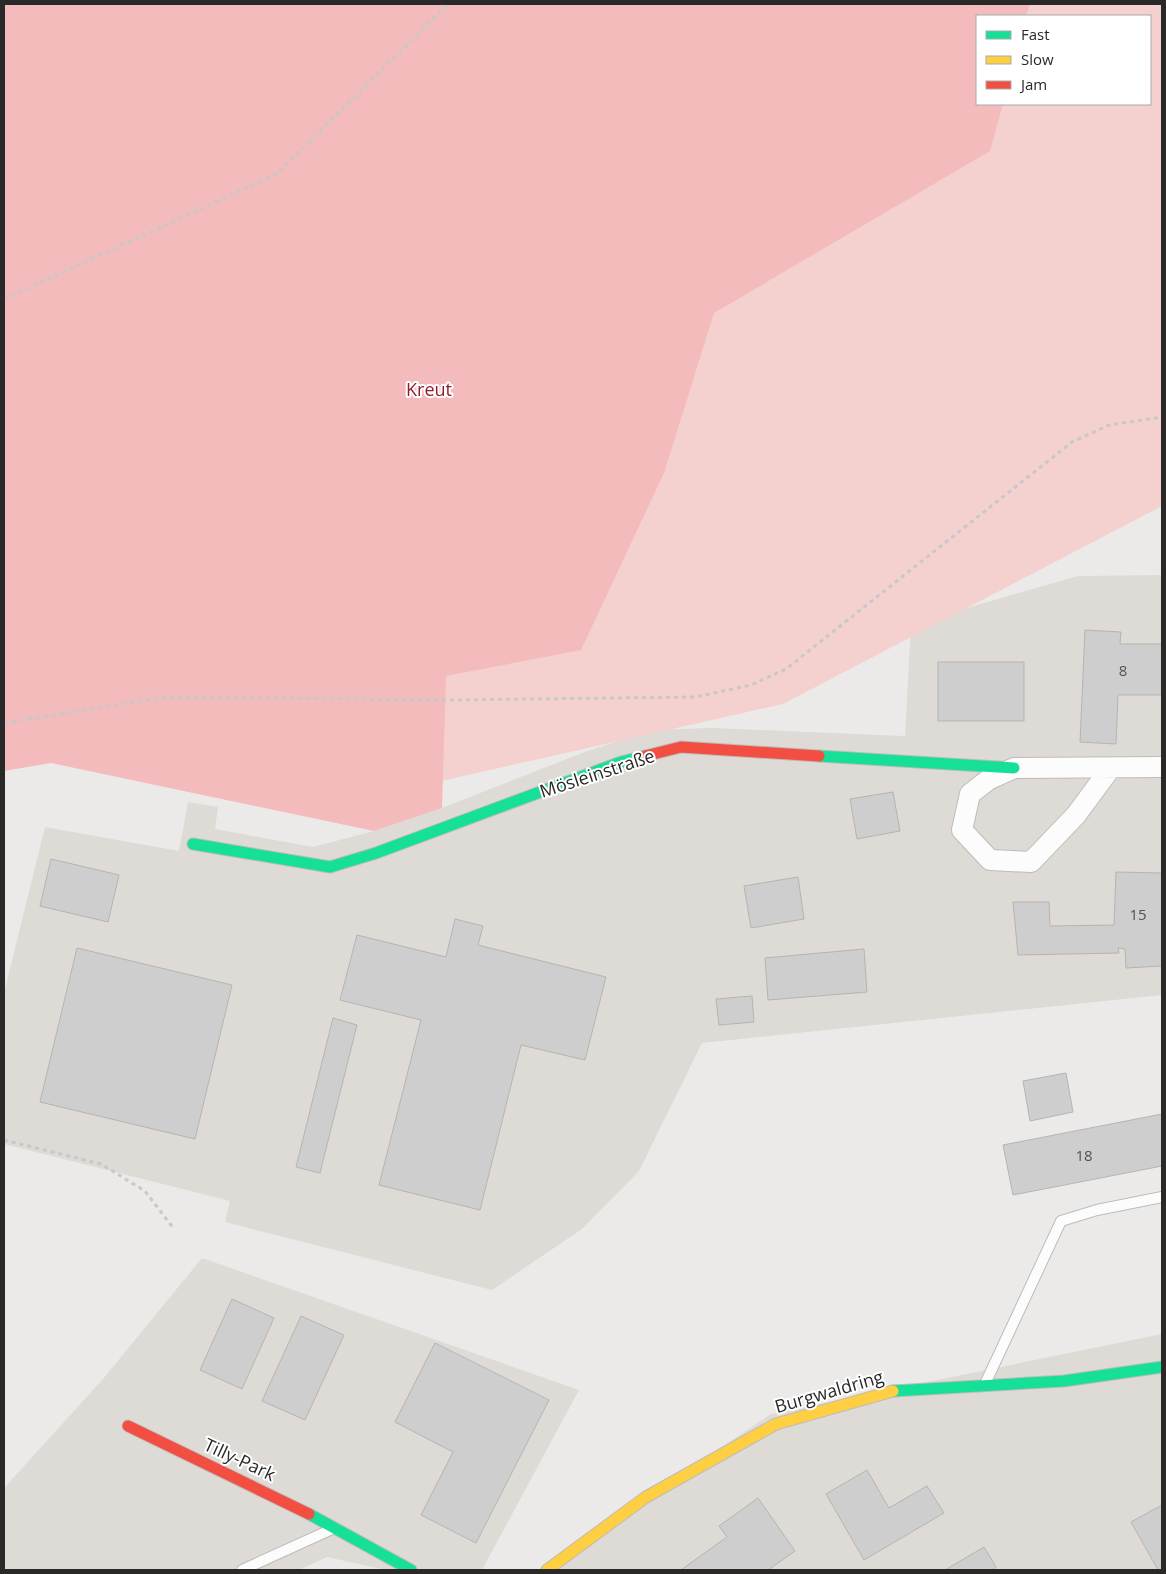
<svg xmlns="http://www.w3.org/2000/svg" width="1166" height="1574" font-family="'Open Sans',sans-serif">
  <style>
    .built { fill: #dedad5 }
    .green { fill: #f4d0cf; fill-rule: evenodd }
    .forest { fill: #f4bbbc }
    .building { fill: #cfcece; stroke: #b6b4b3 }
    .lines { fill: none; stroke-linecap: round; stroke-linejoin: round }
    .lane-casing { stroke: #bebcbb; stroke-width: 12 }
    .street-casing { stroke: #bebcbb; stroke-width: 22 }
    .fast-casing { stroke: #bebcbb; stroke-width: 13 }
    .slow-casing { stroke: #bebcbb; stroke-width: 13 }
    .jam-casing { stroke: #bebcbb; stroke-width: 13 }
    .path { stroke: #c9c8c8; stroke-width: 3; stroke-dasharray: 4 4; stroke-linecap: butt }
    .lane { stroke: #fcfcfc; stroke-width: 10 }
    .street { stroke: #fcfcfc; stroke-width: 20 }
    .fast { stroke: #16e098; stroke-width: 11 }
    .slow { stroke: #ffcf43; stroke-width: 11 }
    .jam { stroke: #f24e42; stroke-width: 11 }
    .labels { text-anchor: middle; dominant-baseline: central; stroke-width: 4; stroke-linejoin: round; paint-order: stroke }
    .number-label { font-size: 15px; fill: #535252 }
    .park-label { font-size: 18px; fill: #921d2e; stroke: #fff }
    .street-label { font-size: 18px; fill: #2a2928; stroke: #fff }
  </style>
  <rect width="100%" height="100%" fill="#eceae9"/>
  <g class="built">
    <polygon points="1162,575 1162,995 702,1043 639,1171 582,1229 492,1290 225,1222 230,1201 4,1144 4,993 45,827 179,851 188,802 218,807 215,829 313,847 374,831 442,808 582,753 651,730 712,728 905,736 911,624 1078,576"/>
    <polygon points="202,1258 579,1390 482,1570 386,1570 327,1557 299,1570 4,1570 4,1488 103,1379"/>
    <polygon points="1162,1334 1162,1570 538,1570 771,1414"/>
  </g>
  <path class="green" d="M 4,4 L 1162,4 L 1162,506 L 783,704 L 428,784 ZM 977,16 L 1150,16 L 1150,104 L 977,104 Z"/>
  <polygon class="forest" points="4,4 1030,4 1026,16 977,16 977,104 1003,104 990,151 714,313 664,473 581,650 446,676 442,808 374,831 51,763 4,771"/>
  <g class="building">
    <polygon points="1085,630 1121,632 1120,644 1162,644 1162,695 1118,695 1116,744 1080,742"/>
    <rect x="938" y="662" width="86" height="59"/>
    <polygon points="893,792 900,831 857,839 850,799"/>
    <polygon points="51,859 119,875 108,922 40,906"/>
    <polygon points="1116,872 1162,873 1162,966 1126,968 1125,949 1118,948 1119,953 1018,955 1013,902 1049,902 1050,926 1114,925"/>
    <polygon points="798,877 804,919 751,928 744,886"/>
    <polygon points="455,919 483,926 478,945 606,977 585,1060 521,1045 480,1210 379,1185 421,1020 340,1000 357,935 446,957"/>
    <polygon points="77,948 232,985 195,1139 40,1102"/>
    <polygon points="864,949 867,992 768,1000 765,958"/>
    <polygon points="752,996 754,1022 719,1025 716,999"/>
    <polygon points="333,1018 357,1025 320,1173 296,1167"/>
    <polygon points="1066,1073 1073,1112 1030,1121 1023,1081"/>
    <polygon points="1162,1114 1162,1166 1013,1195 1003,1145"/>
    <polygon points="232,1299 274,1318 242,1389 200,1370"/>
    <polygon points="301,1316 344,1335 305,1420 262,1401"/>
    <polygon points="435,1343 549,1400 476,1543 421,1515 453,1452 395,1422"/>
    <polygon points="867,1470 889,1508 927,1486 944,1513 864,1560 826,1494"/>
    <polygon points="758,1498 795,1551 768,1570 681,1570 727,1537 719,1526"/>
    <polygon points="1162,1505 1162,1570 1158,1570 1131,1522"/>
    <polygon points="984,1547 996,1567 992,1570 945,1570"/>
  </g>
  <g class="lines">
    <g class="lane-casing">
      <g id="lane">
        <polyline points="985,1384 1061,1221 1097,1210 1162,1197"/>
        <polyline points="242,1570 330,1530"/>
      </g>
    </g>
    <g class="street-casing">
      <polyline id="street" points="1110,769 1076,815 1031,862 990,860 962,830 970,794 988,780 1014,768 1162,767"/>
    </g>
    <g class="fast-casing">
      <g id="fast">
        <polyline points="819,756 1014,768"/>
        <polyline points="193,844 330,867 376,853 621,762 645,756"/>
        <polyline points="893,1391 1064,1381 1162,1367"/>
        <polyline points="309,1514 411,1570"/>
      </g>
    </g>
    <g class="slow-casing">
      <polyline id="slow" points="547,1570 646,1497 776,1424 893,1391"/>
    </g>
    <g class="jam-casing">
      <g id="jam">
        <polyline points="645,756 681,747 819,756"/>
        <polyline points="128,1426 309,1514"/>
      </g>
    </g>
    <g class="path">
      <polyline points="4,299 277,174 448,4"/>
      <polyline points="4,723 167,697 448,700 695,697 751,685 786,669 1072,442 1109,425 1162,417"/>
      <polyline points="4,1140 101,1164 145,1191 174,1229"/>
    </g>
    <use href="#lane" class="lane"/>
    <use href="#street" class="street"/>
    <use href="#fast" class="fast"/>
    <use href="#slow" class="slow"/>
    <use href="#jam" class="jam"/>
  </g>
  <g class="labels">
    <g class="number-label">
      <text x="1123" y="670">8</text>
      <text x="1138" y="914">15</text>
      <text x="1084" y="1155">18</text>
    </g>
    <g class="park-label">
      <text x="429" y="389">Kreut</text>
    </g>
    <g class="street-label">
      <text transform="translate(597 773) rotate(-18)">Mösleinstraße</text>
      <text transform="translate(829 1391) rotate(-16)">Burgwaldring</text>
      <text transform="translate(240 1459) rotate(25)">Tilly-Park</text>
    </g>
  </g>
  <rect width="1166" height="1574" fill="none" stroke="#2a2928" stroke-width="10"/>
  <rect x="976" y="15" width="175" height="90" fill="#ffffff" stroke="#aaa9a9"/>
  <rect x="986" y="31" width="25" height="8" fill="#16e098" stroke="#aaa9a9"/>
  <text x="1021" y="40" font-size="15" fill="#2a2928">Fast</text>
  <rect x="986" y="56" width="25" height="8" fill="#ffcf43" stroke="#aaa9a9"/>
  <text x="1021" y="65" font-size="15" fill="#2a2928">Slow</text>
  <rect x="986" y="81" width="25" height="8" fill="#f24e42" stroke="#aaa9a9"/>
  <text x="1021" y="90" font-size="15" fill="#2a2928">Jam</text>
</svg>
